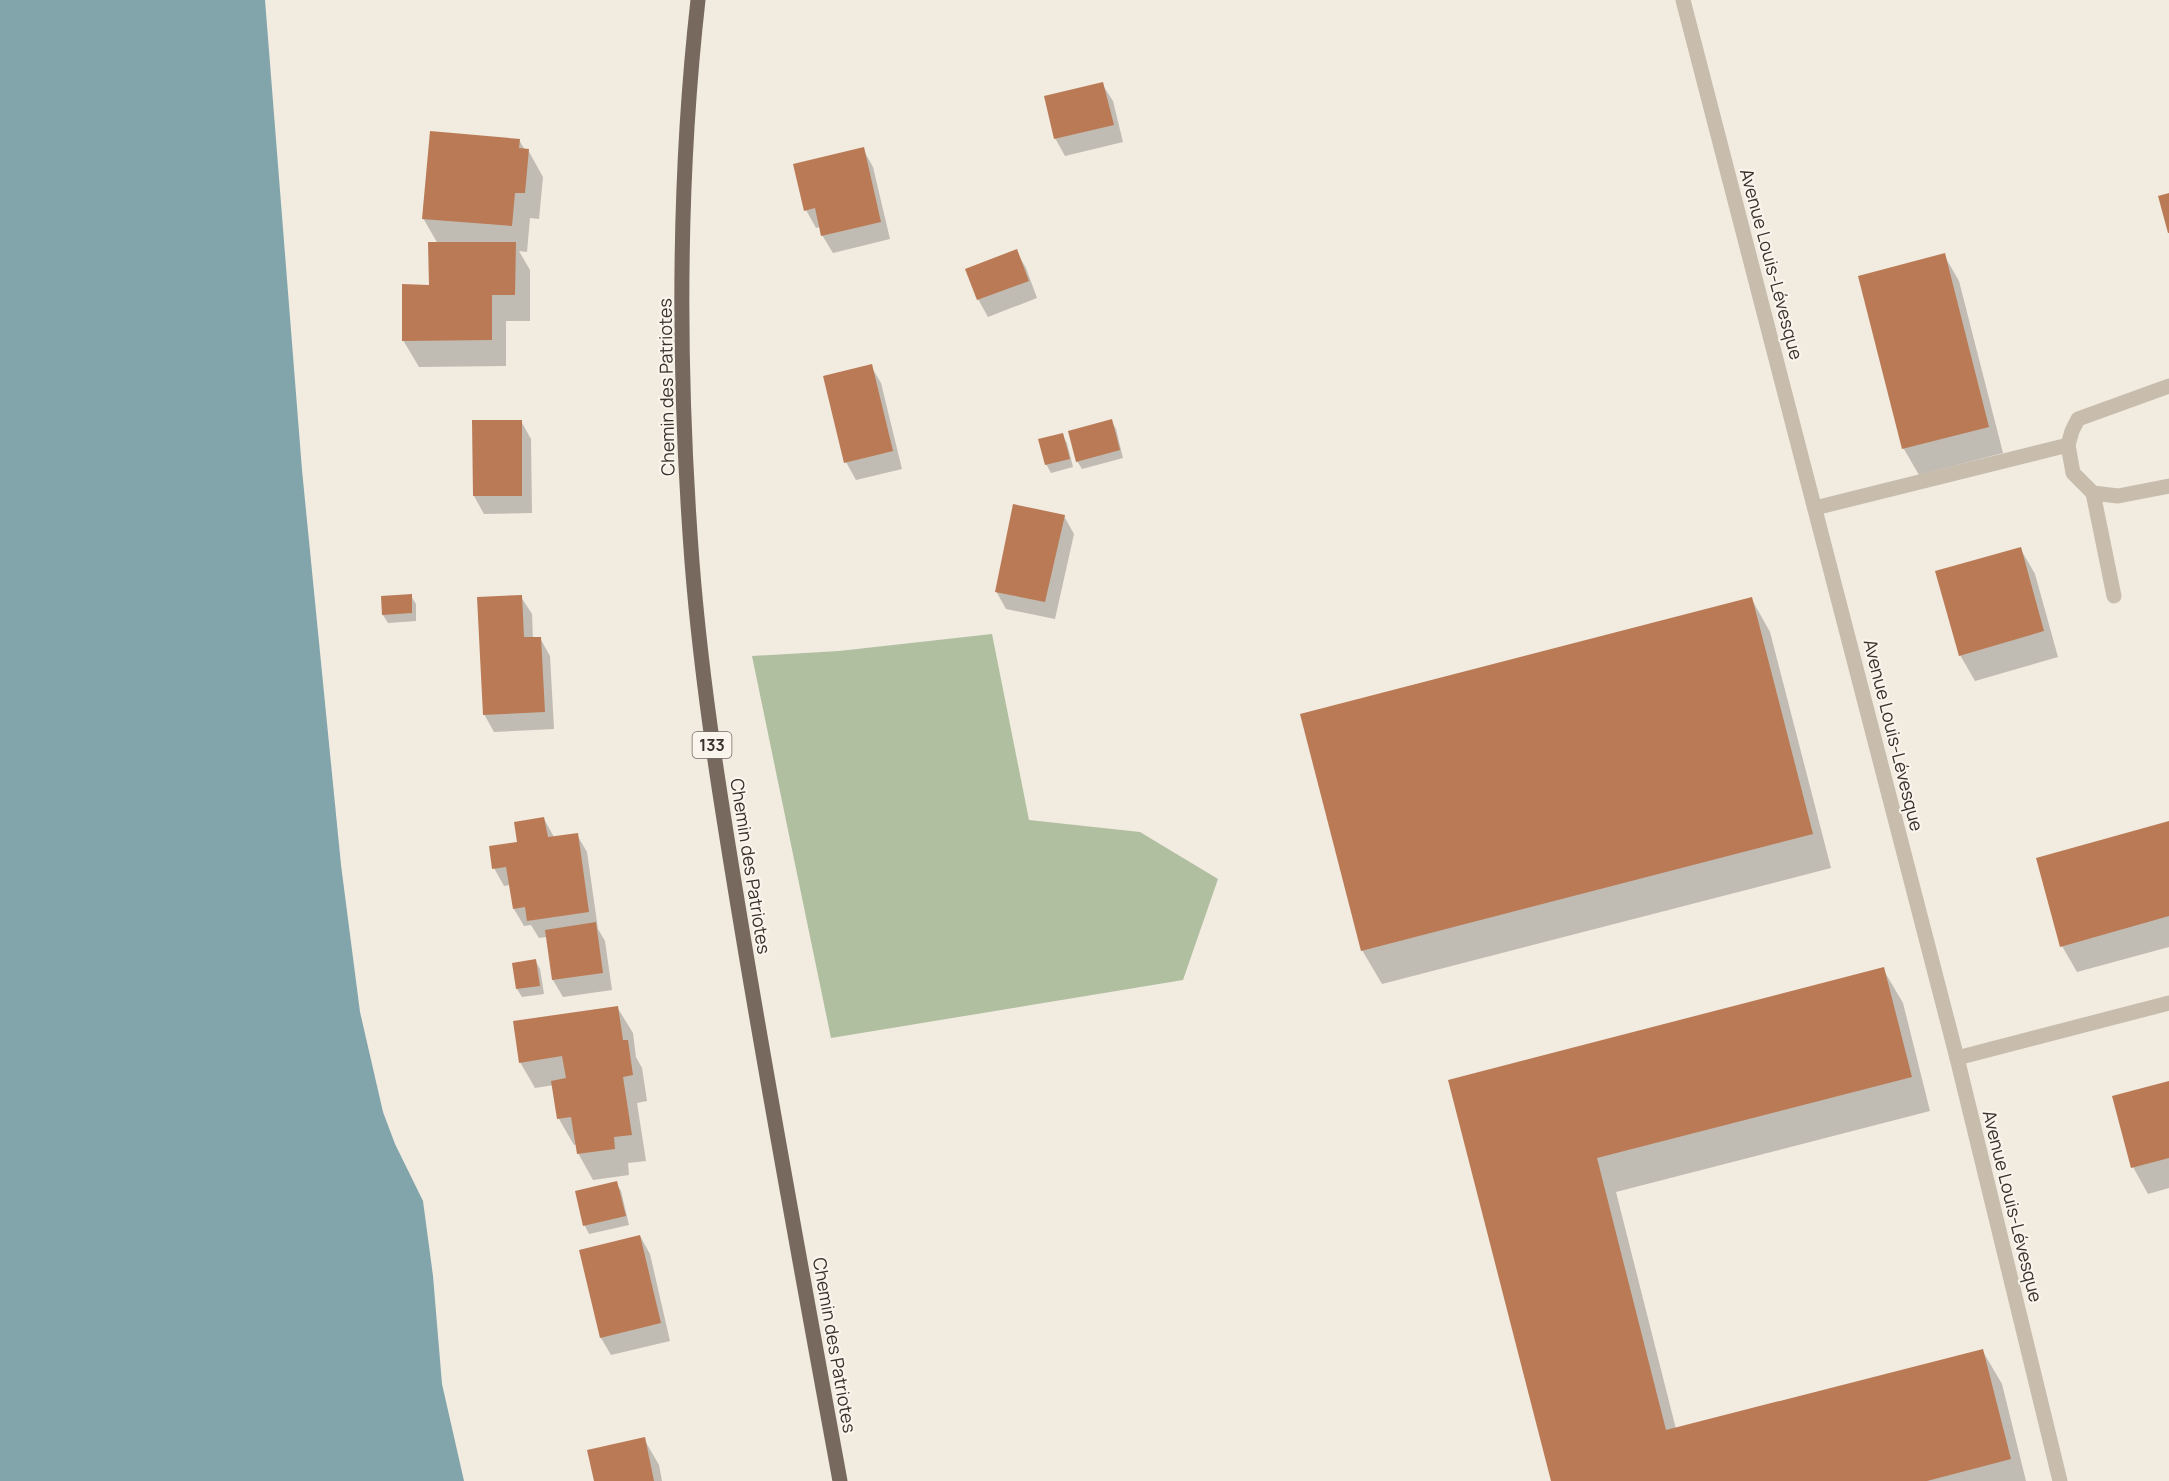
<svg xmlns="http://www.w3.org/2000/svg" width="2169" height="1481" font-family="Manrope,sans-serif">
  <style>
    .green { fill: #b1bfa1 }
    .water { fill: #82a4ab }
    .shadow { fill: #0003 }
    .building { fill: #ba7a55 }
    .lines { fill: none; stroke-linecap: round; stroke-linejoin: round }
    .service { stroke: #c8bdad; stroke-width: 15 }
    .minor { stroke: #c8bdad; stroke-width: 15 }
    .primary { stroke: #77695d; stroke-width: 15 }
    .labels { text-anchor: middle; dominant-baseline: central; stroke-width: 4.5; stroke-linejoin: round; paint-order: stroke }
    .shield { fill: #f9f4ec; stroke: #716b65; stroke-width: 1.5 }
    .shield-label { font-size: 16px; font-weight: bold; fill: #37302b }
    .street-label { font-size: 18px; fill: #37302b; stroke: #f9f4ec }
  </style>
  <rect width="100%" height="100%" fill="#f1ebe0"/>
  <polygon class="green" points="992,634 1029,820 1140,832 1218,879 1183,980 831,1038 752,656 839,651"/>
  <polygon class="water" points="0,0 265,0 302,470 341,865 360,1012 383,1112 395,1144 423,1201 433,1276 442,1384 464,1481 0,1481"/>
  <g class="shadow">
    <polygon points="1102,84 1113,101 1123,142 1065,156 1055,138"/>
    <polygon points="519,140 525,150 528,150 543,177 539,219 530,218 527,252 519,251 530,270 530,321 506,321 506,366 419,367 403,340 430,286 438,244 423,218"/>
    <polygon points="863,149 873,167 890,239 833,253 822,235 820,227 816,228 806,210"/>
    <polygon points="1016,251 1026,268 1037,298 988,317 978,299"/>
    <polygon points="1944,255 1959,281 2003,453 1919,475 1904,449 1860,277"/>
    <polygon points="871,366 881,383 902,469 856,480 846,462"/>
    <polygon points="521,421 531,439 532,513 484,514 474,496"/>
    <polygon points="1111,421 1116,429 1123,458 1082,469 1077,461"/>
    <polygon points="1062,435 1067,443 1073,467 1051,473 1046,464"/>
    <polygon points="1064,516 1074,534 1055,619 1006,609 996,591"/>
    <polygon points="2020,548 2035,574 2058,657 1975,681 1960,655"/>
    <polygon points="411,596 416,604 416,621 388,623 383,615"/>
    <polygon points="521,597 532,614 533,639 540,638 550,656 554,729 494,732 484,714"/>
    <polygon points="1751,598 1770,632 1831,868 1382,984 1362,950"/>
    <polygon points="544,819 554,837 577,835 587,852 598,929 605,941 612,990 563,997 553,980 547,937 539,938 531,925 524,926 514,909 510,885 504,886 494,868"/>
    <polygon points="2169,823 2169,947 2077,972 2062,946"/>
    <polygon points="535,960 540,969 544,994 522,997 517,989"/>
    <polygon points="1883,969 1903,1003 1930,1111 1616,1192 1676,1429 1982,1350 2002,1384 2026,1481 1552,1481 1450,1081"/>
    <polygon points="617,1007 633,1033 636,1057 642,1068 647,1101 637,1103 646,1161 628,1163 629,1175 593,1180 578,1153 577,1144 574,1145 559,1119 554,1085 535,1088 520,1062"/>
    <polygon points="2169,1082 2169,1188 2148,1194 2133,1167"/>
    <polygon points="616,1183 621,1191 629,1225 589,1234 585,1226 577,1192"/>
    <polygon points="640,1236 650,1254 670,1341 611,1355 601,1338"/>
    <polygon points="644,1439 659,1465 662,1481 595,1481"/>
  </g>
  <g class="building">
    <polygon points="1103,82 1114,125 1054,139 1044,96"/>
    <polygon points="430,131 520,139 519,148 529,149 525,193 515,193 512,226 422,219"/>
    <polygon points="864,147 881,222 821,236 815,208 804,211 793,164"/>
    <polygon points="2169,193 2169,233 2168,233 2158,196"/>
    <polygon points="428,242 516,242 515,295 492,295 492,340 402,341 402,284 429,285"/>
    <polygon points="1017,249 1029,281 977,300 965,269"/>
    <polygon points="1945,253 1989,427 1902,449 1858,276"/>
    <polygon points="872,364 893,451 844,463 823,376"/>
    <polygon points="1112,419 1120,450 1076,462 1068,431"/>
    <polygon points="472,420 522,420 522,496 473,496"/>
    <polygon points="1063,433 1070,459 1045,465 1038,439"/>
    <polygon points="1013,504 1065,515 1045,602 995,592"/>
    <polygon points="2021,547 2044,631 1959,656 1935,571"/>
    <polygon points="412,594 412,613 382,615 381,596"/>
    <polygon points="522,595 524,637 541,637 545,712 483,715 477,597"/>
    <polygon points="1752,597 1813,834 1361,951 1300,714"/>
    <polygon points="544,817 548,837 578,833 589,912 527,921 525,907 513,909 506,867 492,869 489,846 517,842 514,822"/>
    <polygon points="2169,821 2169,916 2060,947 2036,858"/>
    <polygon points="596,922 603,973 552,980 545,930"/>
    <polygon points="536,959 540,986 516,989 512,963"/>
    <polygon points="1884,967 1912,1077 1597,1158 1666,1430 1983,1349 2011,1459 1927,1481 1551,1481 1448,1080"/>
    <polygon points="618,1006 623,1040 628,1040 633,1075 623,1077 632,1135 614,1137 615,1149 577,1154 571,1117 557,1119 551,1081 566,1078 562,1056 519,1063 513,1021"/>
    <polygon points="2169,1081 2169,1158 2131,1168 2112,1096"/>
    <polygon points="617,1181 626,1216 583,1226 575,1191"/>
    <polygon points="640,1235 661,1323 600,1338 579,1250"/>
    <polygon points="645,1437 654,1481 594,1481 587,1450"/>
  </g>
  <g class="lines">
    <g class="service">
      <polyline points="2169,386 2078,419 2072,431 2068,445 2073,473 2093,493 2118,496 2169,486"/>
      <polyline points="2093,493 2114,596"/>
      <polyline points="1815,508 2068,445"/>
    </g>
    <g class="minor">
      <polyline points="1683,0 1957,1058 2060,1481"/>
      <polyline points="1957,1058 2169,1003"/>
    </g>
    <path class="primary" d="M 698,0 C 677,186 678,376 692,562 C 702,690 723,816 744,942 C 774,1122 807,1301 840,1481"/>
  </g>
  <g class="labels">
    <rect class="shield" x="692.5" y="732" width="39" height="26" rx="4.5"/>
    <g class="shield-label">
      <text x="712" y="745">133</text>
    </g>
    <g class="street-label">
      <text transform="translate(1772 264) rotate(75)">Avenue Louis-Lévesque</text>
      <text transform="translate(666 387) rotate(-91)">Chemin des Patriotes</text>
      <text transform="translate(1894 735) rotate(76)">Avenue Louis-Lévesque</text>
      <text transform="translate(751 866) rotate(81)">Chemin des Patriotes</text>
      <text transform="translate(2013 1206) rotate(76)">Avenue Louis-Lévesque</text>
      <text transform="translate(835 1345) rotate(80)">Chemin des Patriotes</text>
    </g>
  </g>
</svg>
